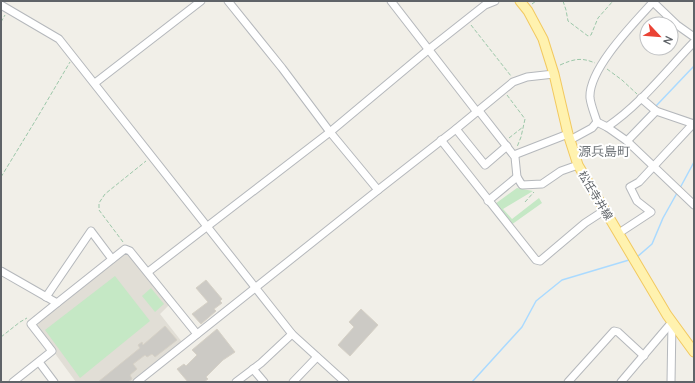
<svg xmlns="http://www.w3.org/2000/svg" width="695" height="383" font-family="Manrope,'Noto Sans JP',sans-serif">
  <style>
    .education { fill: #e1ded6 }
    .green { fill: #c5e8c5 }
    .lines { fill: none; stroke-linecap: round; stroke-linejoin: round }
    .stream { stroke: #aadaff; stroke-width: 1.5 }
    .building { fill: #cccac5; stroke: #d6d1c6 }
    .minor-casing { stroke: #b5b8bc; stroke-width: 9 }
    .major-casing { stroke: #f2c960; stroke-width: 11 }
    .path { stroke: #9cc7a9; stroke-width: 1; stroke-dasharray: 4 2; stroke-linecap: butt }
    .minor { stroke: #fff; stroke-width: 7 }
    .major { stroke: #fff2af; stroke-width: 9 }
    .labels { text-anchor: middle; dominant-baseline: central; stroke-width: 4; stroke-linejoin: round; paint-order: stroke }
    .street-label { font-size: 11px; fill: #5f6368; stroke: #fff }
    .quarter-label { font-size: 13px; fill: #70757a; stroke: #fff }
  </style>
  <rect width="100%" height="100%" fill="#f1efe8"/>
  <polygon class="education" points="123,254 130,255 169,305 160,314 182,342 132,382 76,382 37,329 39,322"/>
  <g class="green">
    <polygon points="517,188 533,191 503,209 512,219 539,198 542,203 511,225 495,204"/>
    <polygon points="115,276 150,321 80,378 45,330"/>
    <polygon points="151,288 164,304 155,312 142,296"/>
  </g>
  <g class="lines">
    <g class="stream">
      <polyline points="656,106 694,66"/>
      <polyline points="626,137 651,111"/>
      <polyline points="680,188 694,162"/>
      <polyline points="637,257 652,244 663,218 677,193"/>
      <polyline points="472,382 522,327 536,301 562,280 629,260"/>
    </g>
  </g>
  <g class="building">
    <polygon points="206,280 222,299 220,301 222,303 214,309 216,311 201,324 192,314 208,302 196,288"/>
    <polygon points="361,309 378,325 350,356 338,345 354,327 349,322"/>
    <polygon points="165,326 177,340 155,357 152,354 147,357 145,355 133,364 137,369 130,375 132,379 128,382 98,382 140,348 138,345 142,342 143,345"/>
    <polygon points="217,329 235,352 223,360 206,377 208,379 204,382 188,382 177,369 184,364 186,366 197,355 192,350"/>
  </g>
  <g class="lines">
    <g class="minor-casing">
      <g id="minor">
        <polyline points="228,1 282,68 330,132 378,190"/>
        <polyline points="391,1 477,112"/>
        <polyline points="652,1 677,25 694,37"/>
        <polyline points="1,5 59,39 292,334 345,382"/>
        <polyline points="95,83 201,1"/>
        <polyline points="641,98 656,111 694,124"/>
        <polyline points="479,111 515,157 517,177 522,185 542,184 561,171 578,165"/>
        <path d="M 597,122 L 607,127 C 640,105 666,71 694,42"/>
        <polyline points="607,127 627,141 694,205"/>
        <polyline points="456,129 485,165 507,146"/>
        <polyline points="441,140 536,260 540,261 585,223 605,210"/>
        <path d="M 570,140 L 592,128 L 597,122 C 595,115 591,106 590,98 C 588,69 635,22 654,1"/>
        <polyline points="627,141 656,111"/>
        <polyline points="514,155 568,134"/>
        <polyline points="488,201 517,177"/>
        <polyline points="619,233 651,212 637,201 630,187 639,182 693,124"/>
        <polyline points="1,271 57,303 125,249 130,251 197,334"/>
        <polyline points="148,272 330,132 428,50 485,5 495,1"/>
        <polyline points="46,297 91,231 112,259"/>
        <polyline points="39,362 54,382"/>
        <polyline points="253,369 264,382"/>
        <polyline points="13,382 52,351 31,324 57,303"/>
        <polyline points="137,382 378,190 456,129 513,82 527,77 554,74"/>
        <polyline points="236,382 261,363 292,334"/>
        <polyline points="293,382 317,357"/>
        <polyline points="568,382 614,331 618,332 644,356"/>
        <polyline points="621,382 672,322"/>
        <polyline points="671,382 672,322"/>
      </g>
    </g>
    <g class="major-casing">
      <polyline id="major" points="520,1 528,11 543,39 554,74 568,134 578,165 667,315 694,352"/>
    </g>
    <g class="path">
      <polyline points="563,1 566,10 568,21 588,36 591,35 598,18 613,1"/>
      <polyline points="532,4 536,1"/>
      <polyline points="1,22 5,15"/>
      <polyline points="471,25 511,76"/>
      <path d="M 560,65 C 574,59 581,57 595,63"/>
      <polyline points="607,69 622,80 637,94"/>
      <polyline points="507,95 525,119 521,137 517,147"/>
      <polyline points="509,138 523,127"/>
      <polyline points="1,177 37,118 70,62"/>
      <polyline points="525,202 534,192"/>
      <polyline points="123,242 99,210 99,203 105,194 146,161"/>
      <polyline points="1,337 20,322 27,318"/>
    </g>
    <use href="#minor" class="minor"/>
    <use href="#major" class="major"/>
  </g>
  <g class="labels">
    <g class="street-label">
      <text transform="translate(596 195) rotate(59)">松任寺井線</text>
    </g>
    <g class="quarter-label">
      <text x="604" y="151">源兵島町</text>
    </g>
  </g>
  <rect width="695" height="383" fill="none" stroke="#5f6368" stroke-width="4"/>
  <g transform="translate(659 36) rotate(116)"><circle r="19" fill="#ffffff" stroke="#bfc1c3"/>
  <path d="M0-3L7 15L0 10L-7 15Z" fill="#ea4335"/>
  <text y="-6" font-size="11" font-weight="bold" text-anchor="middle" fill="#5f6368">N</text>
  </g>
</svg>
